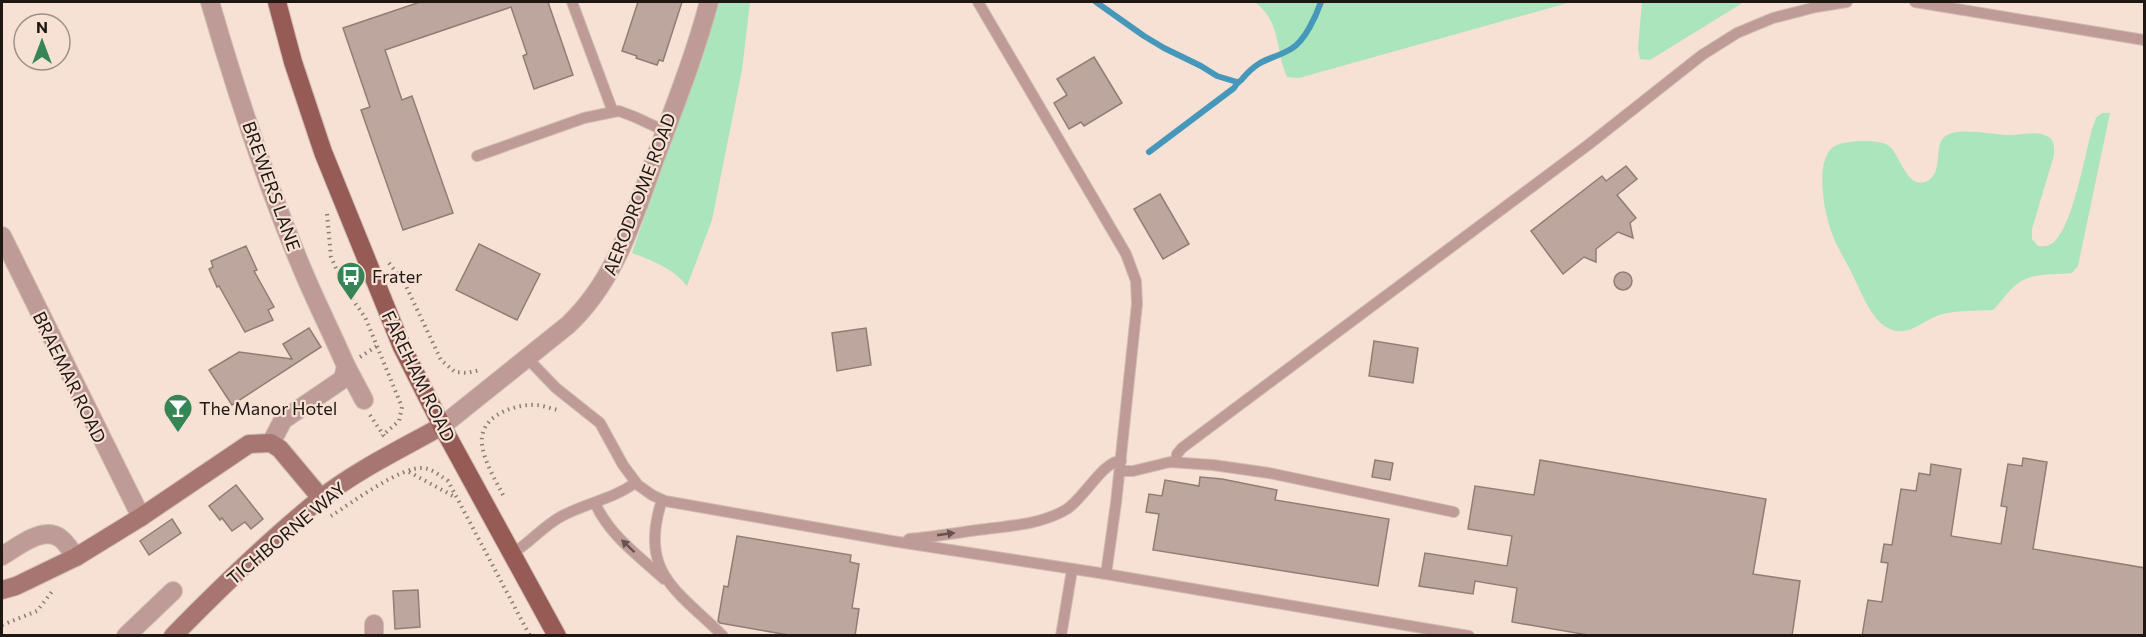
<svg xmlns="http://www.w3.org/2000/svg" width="2146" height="637" font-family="Commissioner,sans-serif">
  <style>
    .green { fill: #aae5bb }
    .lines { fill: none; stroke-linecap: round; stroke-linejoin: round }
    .stream { stroke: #4598ba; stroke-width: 6 }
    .building { fill: #bda69d; stroke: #927d74; stroke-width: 1.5 }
    .lane-casing { stroke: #d0bdb2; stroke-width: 12 }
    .street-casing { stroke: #d0bdb2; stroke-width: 20 }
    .secondary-casing { stroke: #d0bdb2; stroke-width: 20 }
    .primary-casing { stroke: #d0bdb2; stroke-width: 20 }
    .path { stroke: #8b7c74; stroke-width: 4; stroke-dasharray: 1.5 4.5; stroke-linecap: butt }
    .lane { stroke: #be9b97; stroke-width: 10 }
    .street { stroke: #be9b97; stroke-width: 18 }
    .secondary { stroke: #a87671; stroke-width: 18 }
    .primary { stroke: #975b55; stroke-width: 18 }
    .oneway { fill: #66524e }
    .labels { text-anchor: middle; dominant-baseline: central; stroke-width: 4.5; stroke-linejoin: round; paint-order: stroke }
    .street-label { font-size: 18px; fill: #1e1712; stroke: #f7e1d5 }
    .poi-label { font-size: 18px; fill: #1e1712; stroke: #f7e1d5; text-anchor: start }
  </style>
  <rect width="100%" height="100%" fill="#f7e1d5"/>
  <g class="green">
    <path d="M 719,2 L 750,2 L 742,70 L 712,220 L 687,286 C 673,268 653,261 632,253 Z"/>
    <path d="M 1255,2 L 1571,2 L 1299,78 L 1287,77 C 1275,50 1282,23 1255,2 Z"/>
    <polygon points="1642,2 1744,2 1650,60 1640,59 1638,48"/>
    <path d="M 2102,113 L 2110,113 L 2078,266 L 2072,273 C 2053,275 2031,272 2016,285 C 2007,292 2001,302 1993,310 C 1976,311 1959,310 1943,314 C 1924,318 1910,339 1888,328 C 1872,320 1863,296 1855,280 C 1848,264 1837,248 1831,231 C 1824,211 1815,164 1832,148 C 1840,140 1880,138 1889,146 C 1901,155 1907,193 1929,180 C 1944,171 1932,143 1947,135 C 1961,127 1994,135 2010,135 C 2020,135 2032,132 2042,134 C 2044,135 2049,137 2050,138 C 2055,143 2054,149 2054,155 L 2032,229 L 2032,239 L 2038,246 C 2044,247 2050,246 2055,241 C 2073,223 2085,155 2092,129 L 2096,118 Z"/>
  </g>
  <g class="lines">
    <g class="stream">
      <polyline points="1096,2 1144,36 1164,48 1201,66 1217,76 1237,82"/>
      <path d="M 1149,152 L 1234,88 C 1237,82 1240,82 1243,78 C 1261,57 1270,61 1291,49 C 1305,41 1316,16 1321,2"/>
    </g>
  </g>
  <g class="building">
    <polygon points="420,2 548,2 573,75 534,89 523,56 527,54 511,7 385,50 402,100 412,96 453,213 403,230 361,110 370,107 343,28"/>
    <polygon points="638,2 682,2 663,61 659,60 657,65 636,58 637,56 622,51"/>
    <polygon points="1094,57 1122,103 1084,126 1081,122 1069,129 1054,103 1067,95 1057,79"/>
    <polygon points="1626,166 1637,179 1617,195 1636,218 1630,223 1633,238 1618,232 1596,249 1596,262 1584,257 1563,274 1531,231 1602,176 1606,181"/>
    <polygon points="1160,194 1189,244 1163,259 1134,209"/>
    <polygon points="479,244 540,274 517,320 456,290"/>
    <polygon points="246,246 257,270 254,271 274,307 268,310 273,320 245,332 219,286 217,287 209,269 213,267 211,261"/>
    <circle cx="1623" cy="281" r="9"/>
    <polygon points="309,328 321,347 232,405 209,370 239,352 292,359 283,344"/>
    <polygon points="866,328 871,365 837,371 832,333"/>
    <polygon points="1374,341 1418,348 1413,383 1369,376"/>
    <polygon points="2023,458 2047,462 2033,549 2145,568 2145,636 1862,636 1868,600 1882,602 1888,563 1881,562 1884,544 1892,545 1901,489 1916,491 1919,473 1930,475 1931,464 1961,469 1951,536 2001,544 2007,507 2001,506 2008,464 2022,466"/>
    <polygon points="1375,460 1393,463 1390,480 1372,477"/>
    <polygon points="1540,460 1766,499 1753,574 1800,581 1792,636 1594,636 1512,622 1517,588 1475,581 1473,594 1419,586 1425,553 1507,566 1512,536 1468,529 1475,486 1534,495"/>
    <polygon points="1200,477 1222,479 1277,490 1275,500 1389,519 1378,586 1153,550 1159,514 1146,512 1149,494 1162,496 1165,480 1199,486"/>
    <polygon points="236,485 263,519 251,529 245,522 232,531 222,518 220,520 209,506"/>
    <polygon points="172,519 181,533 149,555 140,541"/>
    <polygon points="737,536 851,555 850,562 859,564 852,608 859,609 855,636 794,636 720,623 718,621 724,586 728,587"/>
    <polygon points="418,590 420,627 395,629 393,591"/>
  </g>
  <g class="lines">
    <g class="lane-casing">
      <g id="lane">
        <polyline points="572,2 613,112"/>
        <polyline points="978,2 1126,254 1136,281 1137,304 1116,503 1106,574"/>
        <polyline points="1915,2 2144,40"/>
        <polyline points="477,156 584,118 613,112 619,111 635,117 665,131"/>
        <polyline points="528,359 556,388 600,423 623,465 638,485 652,495 665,501 892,541 1106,574 1469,636"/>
        <polyline points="1176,462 1177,454 1182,448 1588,145 1702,55 1737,33 1773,18 1816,7 1847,2"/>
        <polyline points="1120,471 1133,471 1170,462 1213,465 1269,473 1454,512"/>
        <path d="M 662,500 C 638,573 677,590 723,636"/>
        <path d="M 595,503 C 609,535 639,556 664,579"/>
        <path d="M 909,539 C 932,537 955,533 978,530 C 1007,526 1041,525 1067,509 C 1084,498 1104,460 1121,461"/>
        <path d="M 513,553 C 531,542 543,526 562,516 C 586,503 613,499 635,483"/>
        <polyline points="1061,636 1072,570"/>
      </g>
    </g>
    <g class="street-casing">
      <g id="street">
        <path d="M 210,2 C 237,95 268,189 306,278 C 319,308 333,336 346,366 L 343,379 L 283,420 L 271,443"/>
        <polyline points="2,236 141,517"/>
        <polyline points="346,366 364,400"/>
        <path d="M 442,426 L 568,325 C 619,277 635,211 659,148 C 677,100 696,51 709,2"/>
        <path d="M 2,556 C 16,548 43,525 60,538 C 66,542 71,551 76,557"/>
        <polyline points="374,624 374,636"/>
        <polyline points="126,636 173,591"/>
      </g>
    </g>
    <g class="secondary-casing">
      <g id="secondary">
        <polyline points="2,590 16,586 76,557 141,517 249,444 271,443 280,449 321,498"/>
        <path d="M 173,636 C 220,588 268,541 320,499 C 357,470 401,449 442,426"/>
      </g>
    </g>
    <g class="primary-casing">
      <polyline id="primary" points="277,2 293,62 323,152 402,347 442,426 557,636"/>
    </g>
    <g class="path">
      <polyline points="327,214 331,257 345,289 365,317 402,407 399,421 382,436"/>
      <polyline points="389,263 405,284 441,360 455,372 467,373 480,370"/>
      <polyline points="360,357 377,346"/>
      <polyline points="370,415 384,436"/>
      <polyline points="409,472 455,497"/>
      <path d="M 503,495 C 495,479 484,462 482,444 C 479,418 509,406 530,405 C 539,404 549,408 558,410"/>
      <path d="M 331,516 C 350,504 401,466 423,468 C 433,469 440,476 448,481 L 530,636"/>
      <polyline points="2,625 37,611 54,589"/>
    </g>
    <use href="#lane" class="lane"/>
    <use href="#street" class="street"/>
    <use href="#secondary" class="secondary"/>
    <use href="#primary" class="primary"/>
  </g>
  <defs><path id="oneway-solid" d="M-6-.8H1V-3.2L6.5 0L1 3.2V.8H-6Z" transform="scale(1.5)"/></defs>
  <g class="oneway">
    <use href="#oneway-solid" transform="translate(946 534) rotate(-8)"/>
    <use href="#oneway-solid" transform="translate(628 546) rotate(-136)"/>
  </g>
  <defs>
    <g id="bus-pin" transform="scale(1.5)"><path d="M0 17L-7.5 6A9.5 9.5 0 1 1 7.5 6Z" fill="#368555" stroke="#f7e1d5"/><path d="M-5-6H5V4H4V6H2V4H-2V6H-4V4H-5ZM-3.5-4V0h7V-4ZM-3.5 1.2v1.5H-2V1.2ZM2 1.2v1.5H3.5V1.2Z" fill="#fff"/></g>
    <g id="bar-pin" transform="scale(1.5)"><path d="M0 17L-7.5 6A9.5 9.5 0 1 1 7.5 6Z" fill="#368555" stroke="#f7e1d5"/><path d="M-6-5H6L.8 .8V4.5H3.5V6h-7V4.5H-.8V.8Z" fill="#fff"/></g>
  </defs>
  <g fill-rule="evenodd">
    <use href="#bus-pin" x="351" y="276"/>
    <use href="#bar-pin" x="178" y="408"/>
  </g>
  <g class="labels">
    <g class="street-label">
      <text transform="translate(272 186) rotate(70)">BREWERS LANE</text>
      <text transform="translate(639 194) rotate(-69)">AERODROME ROAD</text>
      <text transform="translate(419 376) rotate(64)">FAREHAM ROAD</text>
      <text transform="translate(70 377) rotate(64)">BRAEMAR ROAD</text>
      <text transform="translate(286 533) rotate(-40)">TICHBORNE WAY</text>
    </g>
    <g class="poi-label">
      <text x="372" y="276">Frater</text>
      <text x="199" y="408">The Manor Hotel</text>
    </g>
  </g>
  <rect width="2146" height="637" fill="none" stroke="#1e1712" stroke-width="6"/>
  <g transform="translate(42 42)"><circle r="28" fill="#f7e1d5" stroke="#a09087" stroke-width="1.5"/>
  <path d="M0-4.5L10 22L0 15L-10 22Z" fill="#368555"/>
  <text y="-9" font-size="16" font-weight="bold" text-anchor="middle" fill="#1e1712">N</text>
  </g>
</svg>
